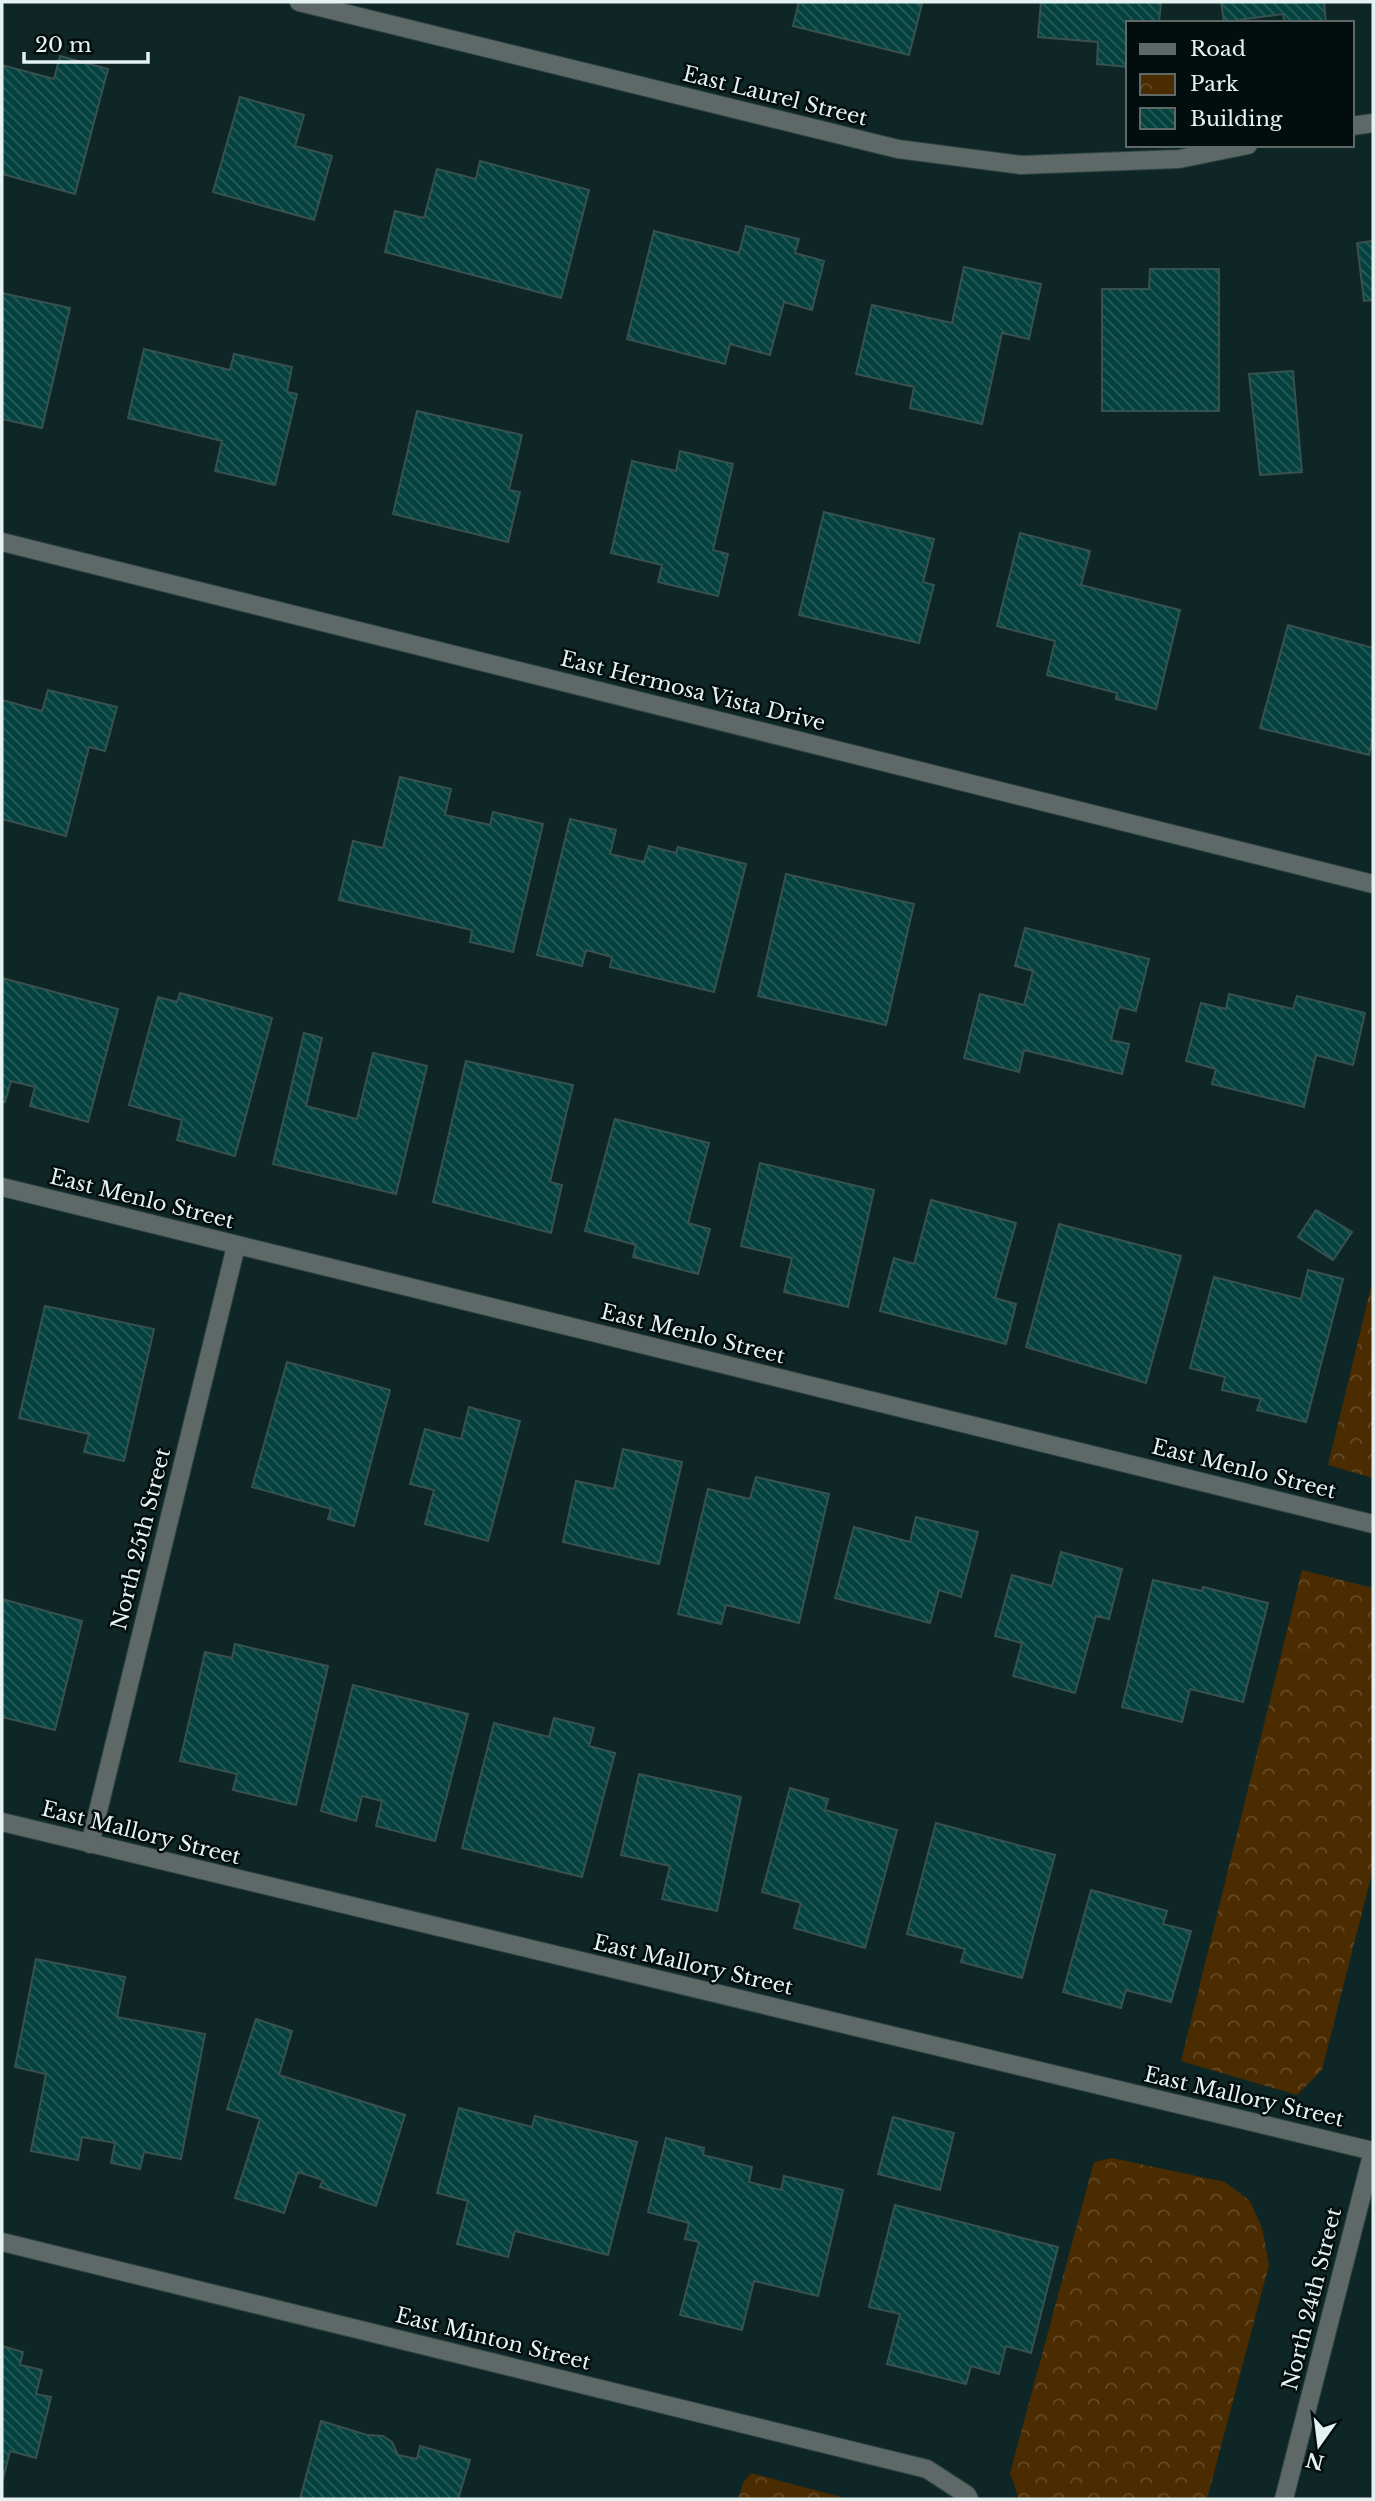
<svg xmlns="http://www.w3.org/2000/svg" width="1375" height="2501" font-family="'Libre Baskerville',serif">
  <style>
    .park { fill: url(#park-crowns) }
    .building { fill: url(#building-back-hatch); stroke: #38514f; stroke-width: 2 }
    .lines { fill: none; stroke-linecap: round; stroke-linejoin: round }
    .minor-casing { stroke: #2c4342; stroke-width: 20 }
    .tertiary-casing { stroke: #2c4342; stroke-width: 20 }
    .minor { stroke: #5d6867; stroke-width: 18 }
    .tertiary { stroke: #5d6867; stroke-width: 18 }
    .labels { text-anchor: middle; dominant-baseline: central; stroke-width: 5; stroke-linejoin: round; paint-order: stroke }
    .street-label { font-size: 21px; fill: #e4f2f1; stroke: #040d0d }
  </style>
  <defs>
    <pattern id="park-crowns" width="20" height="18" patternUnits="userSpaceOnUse" patternTransform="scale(1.75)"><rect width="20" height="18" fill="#4b2b00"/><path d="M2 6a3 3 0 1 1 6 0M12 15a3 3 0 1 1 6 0" fill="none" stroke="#654a26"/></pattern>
    <pattern id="building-back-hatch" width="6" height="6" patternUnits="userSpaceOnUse" patternTransform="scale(1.75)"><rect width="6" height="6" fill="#04413f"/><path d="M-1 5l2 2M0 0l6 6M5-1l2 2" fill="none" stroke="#285d5b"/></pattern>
  </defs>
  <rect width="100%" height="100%" fill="#0e2625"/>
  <g class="park">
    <polygon points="1373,1279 1373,1478 1328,1465"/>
    <polygon points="1302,1570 1373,1588 1373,1869 1322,2070 1297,2095 1181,2061"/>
    <polygon points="1112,2158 1225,2182 1250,2201 1262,2228 1269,2265 1207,2499 1019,2499 1010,2473 1094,2162"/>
    <polygon points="751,2473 848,2499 738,2499 743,2483"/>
  </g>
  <g class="building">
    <polygon points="799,2 913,2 922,4 909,55 793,26"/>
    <polygon points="1041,2 1161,2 1159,23 1128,23 1128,67 1097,64 1098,42 1038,37"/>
    <polygon points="1221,2 1324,2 1326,23 1285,23 1283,14 1224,22"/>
    <polygon points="60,56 108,69 75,194 2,174 2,65 54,79"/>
    <polygon points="240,97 304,115 295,146 332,156 314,220 213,192"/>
    <polygon points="480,161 589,190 561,298 385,252 395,211 424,218 437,169 476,179"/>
    <polygon points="746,226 799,239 795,253 824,261 812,310 784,302 770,355 730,344 725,364 627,339 654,231 739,253"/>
    <polygon points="1373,241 1373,300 1364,301 1357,243"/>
    <polygon points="964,267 1041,284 1029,339 1002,333 982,424 910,408 914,387 856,374 872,305 952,323"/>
    <polygon points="1150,269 1219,269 1219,411 1102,411 1102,289 1149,289"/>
    <polygon points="2,293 70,308 42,428 2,419"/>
    <polygon points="144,349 230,370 234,354 292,367 287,392 297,394 275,485 215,471 222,441 128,418"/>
    <polygon points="1293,371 1302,472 1260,475 1249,374"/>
    <polygon points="417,411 522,435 509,490 520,492 508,542 393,514"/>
    <polygon points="680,451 733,464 713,550 728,554 718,596 658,582 662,565 611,553 632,461 676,471"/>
    <polygon points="824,512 934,539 923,582 934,585 919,643 799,615"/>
    <polygon points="1020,533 1090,551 1081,585 1180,610 1156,709 1116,699 1117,693 1047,675 1055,641 997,626"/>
    <polygon points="1288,625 1373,648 1373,737 1369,755 1260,728"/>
    <polygon points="48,690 117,707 105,751 89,747 66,836 2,819 2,700 42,711"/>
    <polygon points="400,777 451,789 445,815 490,825 493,812 543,824 513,952 470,942 472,930 339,900 353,841 383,848"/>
    <polygon points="570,819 616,830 610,854 644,862 649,846 676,853 678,847 746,864 714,992 610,967 612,957 586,950 582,966 537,955"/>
    <polygon points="786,874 914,904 886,1025 758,996"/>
    <polygon points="1025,928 1149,959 1136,1011 1119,1007 1111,1040 1129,1044 1122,1074 1024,1050 1019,1072 964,1058 980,994 1024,1005 1033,971 1015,966"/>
    <polygon points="2,978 118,1009 88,1122 30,1106 35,1087 11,1081 5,1102 2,1102"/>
    <polygon points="180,993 272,1018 235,1156 177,1140 182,1120 129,1105 158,997 177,1002"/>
    <polygon points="1229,994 1293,1009 1297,996 1365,1013 1353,1065 1316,1055 1304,1107 1212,1084 1216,1069 1186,1061 1201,1003 1226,1009"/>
    <polygon points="304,1033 322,1038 306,1106 357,1119 373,1053 427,1066 396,1194 273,1164"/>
    <polygon points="466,1061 573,1085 550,1182 562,1185 551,1233 433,1202"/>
    <polygon points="615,1119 709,1143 688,1223 710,1229 698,1274 633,1257 636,1245 585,1231"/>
    <polygon points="760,1163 874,1190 848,1307 784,1292 792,1258 741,1246"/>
    <polygon points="931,1200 1016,1223 995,1298 1016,1304 1006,1344 880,1311 894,1258 914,1264"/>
    <polygon points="1316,1210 1352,1232 1333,1260 1298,1237"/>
    <polygon points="1059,1224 1181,1256 1146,1383 1026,1347"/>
    <polygon points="1308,1270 1343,1279 1306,1422 1257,1410 1261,1399 1222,1390 1225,1377 1190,1368 1214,1277 1301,1299"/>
    <polygon points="45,1306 154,1329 124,1461 84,1452 89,1434 19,1418"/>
    <polygon points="287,1362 390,1390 354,1526 328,1519 331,1509 252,1487"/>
    <polygon points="469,1407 520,1421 488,1541 425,1524 434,1490 410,1484 425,1429 461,1439"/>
    <polygon points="623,1449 682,1462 659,1564 563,1542 576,1481 614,1489"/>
    <polygon points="756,1477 829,1494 799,1623 726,1605 721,1624 678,1614 708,1489 750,1499"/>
    <polygon points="916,1517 978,1532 961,1597 939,1590 930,1623 835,1598 854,1527 910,1542"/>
    <polygon points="1061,1552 1122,1569 1109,1619 1096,1616 1075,1693 1013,1676 1022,1643 995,1636 1012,1575 1052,1586"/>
    <polygon points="1153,1580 1202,1591 1203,1587 1268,1603 1243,1702 1190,1689 1182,1722 1122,1707"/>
    <polygon points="2,1599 82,1621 55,1730 2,1717"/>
    <polygon points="235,1644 328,1666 296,1805 233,1790 237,1774 180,1761 205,1652 232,1658"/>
    <polygon points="353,1685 468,1714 435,1841 376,1826 382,1801 362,1796 356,1821 321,1811"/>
    <polygon points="554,1718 594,1728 589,1746 615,1753 582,1877 462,1848 494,1723 549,1737"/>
    <polygon points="639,1774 741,1797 717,1911 662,1899 670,1866 621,1855"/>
    <polygon points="790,1788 828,1799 825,1810 897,1830 865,1948 794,1928 801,1903 762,1892"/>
    <polygon points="936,1823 1055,1855 1022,1978 961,1962 965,1949 907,1934"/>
    <polygon points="1091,1890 1167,1911 1163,1924 1191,1931 1171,2002 1126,1990 1121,2008 1063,1992"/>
    <polygon points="36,1959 125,1977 117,2017 205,2034 181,2159 144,2152 140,2169 111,2163 115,2143 82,2137 78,2160 31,2151 46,2074 15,2067"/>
    <polygon points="256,2019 292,2031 279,2075 405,2115 376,2206 320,2187 323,2180 298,2172 284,2213 235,2198 260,2119 227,2109"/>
    <polygon points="459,2108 532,2127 535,2116 637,2142 608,2255 515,2231 508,2257 457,2244 468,2201 437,2193"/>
    <polygon points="893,2117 954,2133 940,2190 878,2174"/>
    <polygon points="666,2138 704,2148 703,2155 752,2167 749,2182 781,2190 784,2176 843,2190 818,2296 754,2281 742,2330 680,2315 699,2242 685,2239 689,2223 648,2212"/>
    <polygon points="895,2205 1058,2247 1031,2353 1006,2346 999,2374 971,2366 966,2384 887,2364 900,2314 869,2307"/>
    <polygon points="2,2346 23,2352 20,2365 42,2370 36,2394 51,2397 36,2458 10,2451 2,2483"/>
    <polygon points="321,2421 367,2435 383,2436 392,2442 398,2455 417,2459 420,2446 470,2460 458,2499 300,2499"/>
  </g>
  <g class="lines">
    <g class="minor-casing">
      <g id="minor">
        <polyline points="299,2 898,149 1021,165 1179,159 1248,145"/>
        <polyline points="1352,126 1373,123"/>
        <polyline points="2,1187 1373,1524"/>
        <polyline points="2,1822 1373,2151"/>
        <polyline points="90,1844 236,1246"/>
        <polyline points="2,2242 927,2469 967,2495 969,2499"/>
      </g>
    </g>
    <g class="tertiary-casing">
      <g id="tertiary">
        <polyline points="2,542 1373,884"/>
        <polyline points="1284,2499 1373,2151"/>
      </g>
    </g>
    <use href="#minor" class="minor"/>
    <use href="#tertiary" class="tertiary"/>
  </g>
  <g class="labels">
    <g class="street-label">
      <text transform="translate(775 96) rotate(14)">East Laurel Street</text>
      <text transform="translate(693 691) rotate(14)">East Hermosa Vista Drive</text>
      <text transform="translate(142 1199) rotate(14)">East Menlo Street</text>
      <text transform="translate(693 1334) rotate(14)">East Menlo Street</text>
      <text transform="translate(1244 1469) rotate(14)">East Menlo Street</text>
      <text transform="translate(141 1539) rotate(-76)">North 25th Street</text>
      <text transform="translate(141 1833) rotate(14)">East Mallory Street</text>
      <text transform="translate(693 1965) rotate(13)">East Mallory Street</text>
      <text transform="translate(1244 2097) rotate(13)">East Mallory Street</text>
      <text transform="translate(1312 2299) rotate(-76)">North 24th Street</text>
      <text transform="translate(493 2339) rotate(14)">East Minton Street</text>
    </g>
  </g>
  <rect width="1375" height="2501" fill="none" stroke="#e4f2f1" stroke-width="7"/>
  <rect x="1126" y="21" width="228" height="126" fill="#040d0d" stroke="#5e6968" stroke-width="2"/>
  <rect x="1140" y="44" width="35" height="10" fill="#5d6867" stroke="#5e6968" stroke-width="2"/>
  <text x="1190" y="56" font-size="21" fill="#e4f2f1">Road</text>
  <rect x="1140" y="74" width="35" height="21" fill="url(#park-crowns)" stroke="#5e6968" stroke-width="2"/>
  <text x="1190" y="91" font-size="21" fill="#e4f2f1">Park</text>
  <rect x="1140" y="108" width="35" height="21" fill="url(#building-back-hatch)" stroke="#5e6968" stroke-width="2"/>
  <text x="1190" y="126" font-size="21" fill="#e4f2f1">Building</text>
  <g transform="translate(1319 2445) rotate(194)" stroke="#040d0d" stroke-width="5" paint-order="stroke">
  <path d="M0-5L12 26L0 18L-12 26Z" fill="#e4f2f1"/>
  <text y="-10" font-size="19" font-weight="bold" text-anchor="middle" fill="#e4f2f1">N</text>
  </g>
  <path d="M24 52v10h124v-10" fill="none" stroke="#e4f2f1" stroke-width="3.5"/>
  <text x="35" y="52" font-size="21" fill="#e4f2f1" stroke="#040d0d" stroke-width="5" paint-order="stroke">20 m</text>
</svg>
